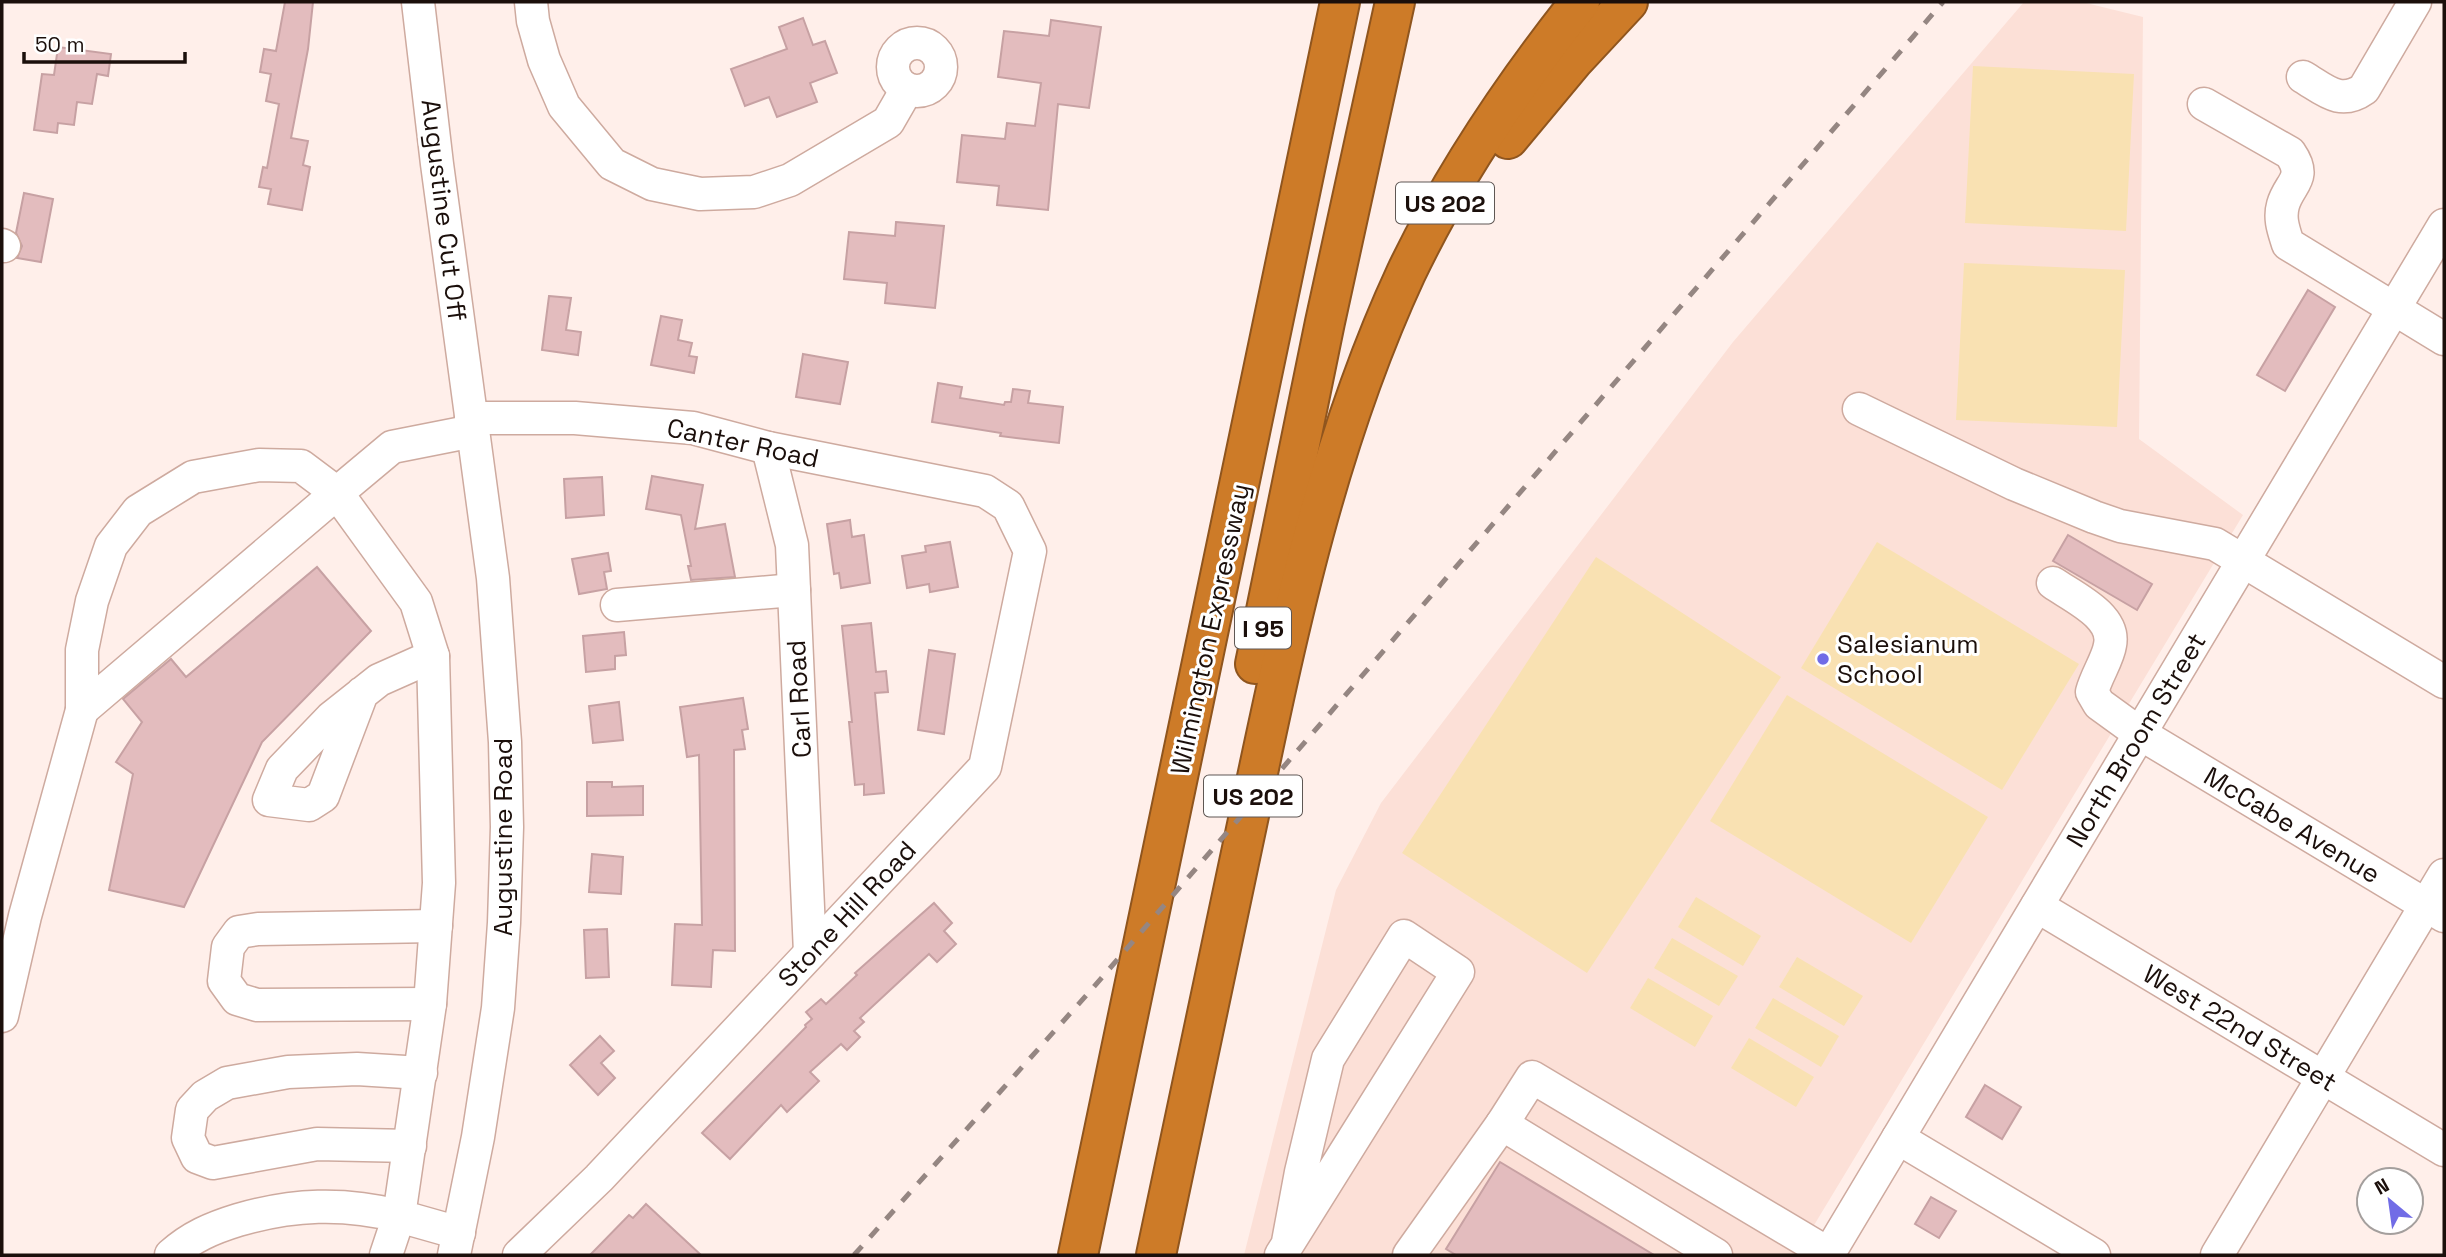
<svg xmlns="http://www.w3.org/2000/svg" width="2446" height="1257" font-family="'Space Grotesk',sans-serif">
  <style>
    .built { fill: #fce0d7 }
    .green { fill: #f9e1b2 }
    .building { fill: #e3bcbe; stroke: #c7a1a3; stroke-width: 2 }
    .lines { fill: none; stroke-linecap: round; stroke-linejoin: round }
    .minor-casing { stroke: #ceaa9f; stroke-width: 35 }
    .highway-casing { stroke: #8f551e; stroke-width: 42 }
    .minor { stroke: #fff; stroke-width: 32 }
    .highway { stroke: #cd7b28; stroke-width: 38 }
    .rail { stroke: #958682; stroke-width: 5; stroke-dasharray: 12 12; stroke-linecap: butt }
    .poi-dot { fill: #716ce6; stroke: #fff; stroke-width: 2.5 }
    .labels { text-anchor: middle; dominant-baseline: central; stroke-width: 6; stroke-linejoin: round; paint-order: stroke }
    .shield { fill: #fff; stroke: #5f5754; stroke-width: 2 }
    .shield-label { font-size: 24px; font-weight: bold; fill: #1b0f0b }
    .street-label { font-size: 26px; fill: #1b0f0b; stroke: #fff }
    .poi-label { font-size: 26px; fill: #1b0f0b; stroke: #fff; text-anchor: start }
  </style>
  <rect width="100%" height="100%" fill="#ffefea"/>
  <polygon class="built" points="2024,2 2082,2 2143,17 2139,439 2243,515 1796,1255 1244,1255 1336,890 1381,803 1733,342"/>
  <g class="green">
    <polygon points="1973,66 2134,74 2126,231 1965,223"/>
    <polygon points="1964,263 2125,270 2117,427 1956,420"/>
    <polygon points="1877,542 2079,664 2002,790 1801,668"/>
    <polygon points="1596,557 1781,677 1587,973 1402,853"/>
    <polygon points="1787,695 1988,817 1911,943 1710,821"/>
    <polygon points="1696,897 1761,936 1743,966 1678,927"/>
    <polygon points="1672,938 1738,976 1719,1006 1654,968"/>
    <polygon points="1797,957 1863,996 1844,1026 1779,987"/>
    <polygon points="1648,978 1713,1016 1695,1047 1630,1008"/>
    <polygon points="1773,998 1839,1036 1821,1067 1755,1028"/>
    <polygon points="1749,1038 1814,1077 1796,1107 1731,1068"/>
  </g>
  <g class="building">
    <polygon points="285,2 313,2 308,49 291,138 308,141 303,165 310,167 302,210 268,204 271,189 259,187 263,167 267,168 279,104 266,101 271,74 260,72 264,49 276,51"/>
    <polygon points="803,18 813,45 825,41 837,73 810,83 817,102 777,117 769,97 745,106 731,69 787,49 779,27"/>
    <polygon points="1051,20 1101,27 1089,108 1058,104 1048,210 997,205 999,186 957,182 962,135 1005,139 1007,123 1035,126 1041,83 998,77 1004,31 1049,36"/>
    <polygon points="58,47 111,54 108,76 97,74 92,104 77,102 74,125 58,123 57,133 34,130 42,74 54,75"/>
    <polygon points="24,193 53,199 41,262 17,258 22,246 16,233"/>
    <polygon points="896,222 944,226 935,308 885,303 887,283 844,279 849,232 895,236"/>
    <polygon points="2308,290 2335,307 2285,391 2257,375"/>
    <polygon points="549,296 571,298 566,330 581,332 578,355 542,350"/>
    <polygon points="661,316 682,320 678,340 692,343 689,356 697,357 694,373 651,365"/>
    <polygon points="803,354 848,362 840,404 796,397"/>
    <polygon points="938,383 962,387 960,398 1004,405 1005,402 1011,402 1013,389 1030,391 1028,403 1063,407 1059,443 1000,436 1001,433 932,422"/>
    <polygon points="652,476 703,485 695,529 725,524 735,577 691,580 688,566 691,566 681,515 646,509"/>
    <polygon points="602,477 604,515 566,518 564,479"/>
    <polygon points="850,520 852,537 864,535 870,583 841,588 839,573 834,574 827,524"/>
    <polygon points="2068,535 2152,584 2137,610 2053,561"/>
    <polygon points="950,542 958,587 930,592 929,584 907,588 902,556 926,552 925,546"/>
    <polygon points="608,553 611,571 604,572 607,589 579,594 572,559"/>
    <polygon points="317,567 371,631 262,742 184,907 109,890 133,774 116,762 142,722 123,699 171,659 186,677"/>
    <polygon points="871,623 876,672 886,671 888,692 875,693 884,793 864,795 864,784 855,785 849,722 852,722 842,626"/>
    <polygon points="624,632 626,655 615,656 615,669 586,672 583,636"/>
    <polygon points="929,650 955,654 944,734 918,730"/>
    <polygon points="743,698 748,729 742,730 745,749 734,750 735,951 713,950 711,987 672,985 675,924 702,925 699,755 687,757 680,707"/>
    <polygon points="619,702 623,740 593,743 589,706"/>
    <polygon points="587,782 612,782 612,787 643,786 643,815 587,816"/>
    <polygon points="592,854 623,857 621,894 589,892"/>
    <polygon points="934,903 952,923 944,931 956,944 937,962 929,954 860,1018 864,1022 854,1031 860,1037 847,1050 841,1044 810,1072 819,1081 787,1112 781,1105 730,1159 702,1133 806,1027 805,1025 812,1019 806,1012 821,999 826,1004 857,975 855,973"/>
    <polygon points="607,929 609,977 586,978 584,930"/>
    <polygon points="600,1036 614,1051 601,1063 615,1078 598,1095 570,1065"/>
    <polygon points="1985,1085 2021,1107 2002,1139 1966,1117"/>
    <polygon points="1500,1162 1654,1255 1456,1255 1446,1249"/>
    <polygon points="1931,1197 1956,1211 1939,1238 1915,1224"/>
    <polygon points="646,1204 701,1255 590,1255 629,1215 633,1218"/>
  </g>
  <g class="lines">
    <g class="minor-casing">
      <g id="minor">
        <polyline points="418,2 437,164 493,578 505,742 507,827 504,923 498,1008 478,1137 454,1255"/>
        <polyline points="531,2 533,21 544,60 564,106 612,164 652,184 700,194 754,192 790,180 888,122 907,89"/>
        <circle cx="917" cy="67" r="24"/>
        <path d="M 2303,77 C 2325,90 2340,106 2364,89 L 2415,2"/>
        <path d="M 2204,104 L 2290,153 C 2308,179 2289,183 2283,205 C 2279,219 2284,231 2288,244 L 2444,339"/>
        <polyline points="2,245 4,246"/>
        <polyline points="1859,409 2014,484 2094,517 2120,526 2215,544 2444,682"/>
        <polyline points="471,418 575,418 693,428 768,448 985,491 1008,506 1030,551 985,767 599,1178 519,1255"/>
        <polyline points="768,448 792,545 810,953"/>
        <polygon points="259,465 301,466 337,493 82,710 82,650 92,601 111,546 138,511 193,477"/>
        <path d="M 2053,583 C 2073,597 2116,616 2110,645 C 2108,659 2096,676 2092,692 L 2099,704 L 2139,733 L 2444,916"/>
        <polyline points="617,605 794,590"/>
        <polyline points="362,693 323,796 309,805 269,800 282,769 331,718 379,680 433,656"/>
        <polyline points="2037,906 2444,1150"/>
        <polyline points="430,1004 257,1005 237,999 224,981 228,947 239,932 258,929 436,926"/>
        <polyline points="2,1016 25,916 82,710"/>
        <polyline points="1898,1138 2094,1255"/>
        <polyline points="410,1146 317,1144 213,1163 197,1157 188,1138 192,1110 205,1096 227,1083 288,1072 357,1069 421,1073"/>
        <polyline points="459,1233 399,1216 430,1004 439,883 433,656 416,602 337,493 392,447 473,431"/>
        <path d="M 171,1255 C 191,1237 212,1228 238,1220 C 293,1204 343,1202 399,1216 L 386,1255"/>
        <polyline points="1281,1255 1458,972 1404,936 1328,1059 1301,1172 1288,1242"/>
        <polyline points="1409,1255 1502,1124"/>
        <polyline points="1716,1255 1502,1124 1532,1077 1829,1254"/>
        <polyline points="1828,1255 2444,225"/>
        <polyline points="2217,1255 2444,875"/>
      </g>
    </g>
    <g class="highway-casing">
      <g id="highway">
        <polyline points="1508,139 1573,61 1628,2"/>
        <polyline points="1255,664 1325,322 1395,2"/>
        <polyline points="1078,1255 1340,2"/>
        <path d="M 1156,1255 C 1188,1104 1220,953 1252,801 C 1290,621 1328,441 1406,273 C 1452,177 1514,85 1580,2"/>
      </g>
    </g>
    <use href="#minor" class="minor"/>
    <use href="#highway" class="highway"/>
    <polyline class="rail" points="854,1255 1092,989 1943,2"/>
  </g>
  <circle class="poi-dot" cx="1823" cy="659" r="7"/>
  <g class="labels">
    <g class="shield">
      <rect x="1396" y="182.5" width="98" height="41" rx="5"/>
      <rect x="1235" y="607.5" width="56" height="41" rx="5"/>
      <rect x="1204" y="775.5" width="98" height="41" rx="5"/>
    </g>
    <g class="shield-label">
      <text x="1445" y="203">US 202</text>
      <text x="1263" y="628">I 95</text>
      <text x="1253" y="796">US 202</text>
    </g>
    <g class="street-label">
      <text transform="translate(444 210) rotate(83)">Augustine Cut Off</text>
      <text transform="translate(743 443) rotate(12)">Canter Road</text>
      <text transform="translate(1210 629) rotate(-78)">Wilmington Expressway</text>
      <text transform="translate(799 699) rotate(-93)">Carl Road</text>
      <text transform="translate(2136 740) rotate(-59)">North Broom Street</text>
      <text transform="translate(2292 825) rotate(31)">McCabe Avenue</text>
      <text transform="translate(503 837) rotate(-90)">Augustine Road</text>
      <text transform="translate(847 914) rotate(-47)">Stone Hill Road</text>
      <text transform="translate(2240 1028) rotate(31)">West 22nd Street</text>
    </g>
    <g class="poi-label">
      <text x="1837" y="644">Salesianum<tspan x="1837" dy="30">School</tspan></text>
    </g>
  </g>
  <rect width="2446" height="1257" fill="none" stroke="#1b0f0b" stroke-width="7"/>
  <g transform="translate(2390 1201) rotate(331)"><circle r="33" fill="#ffffff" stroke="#a49f9d" stroke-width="2"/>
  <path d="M0-5L12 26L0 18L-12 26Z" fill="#716ce6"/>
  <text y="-10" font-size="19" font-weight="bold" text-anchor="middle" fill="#1b0f0b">N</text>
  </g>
  <path d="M24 52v10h161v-10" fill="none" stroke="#1b0f0b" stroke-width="3.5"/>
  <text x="35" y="52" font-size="21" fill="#1b0f0b" stroke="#ffffff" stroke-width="5" paint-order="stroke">50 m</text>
</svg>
